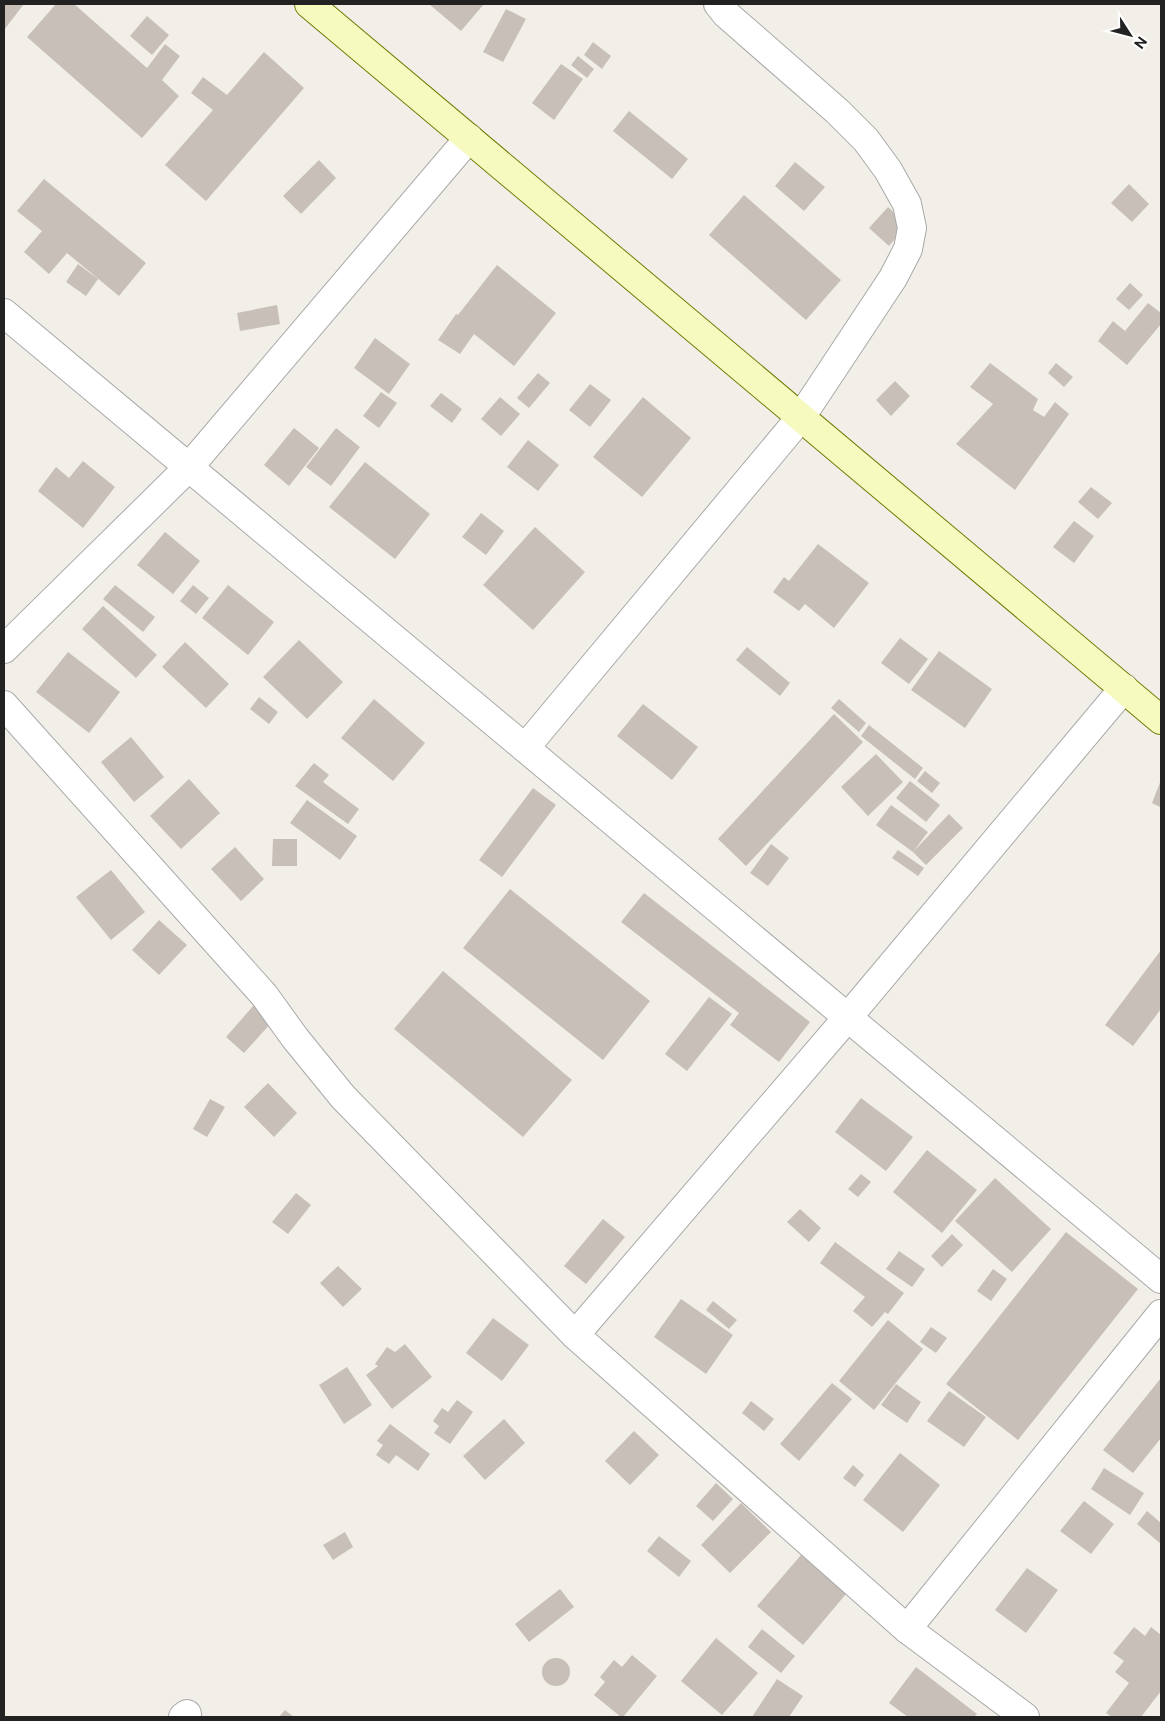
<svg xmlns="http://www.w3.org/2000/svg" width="1165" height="1721" font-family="'Public Sans',sans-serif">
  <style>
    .building { fill: #c7bfb8 }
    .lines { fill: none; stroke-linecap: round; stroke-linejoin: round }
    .street-casing { stroke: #a9a9a9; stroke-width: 30 }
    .secondary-casing { stroke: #707d05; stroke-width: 30 }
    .street { stroke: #fff; stroke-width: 28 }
    .secondary { stroke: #f7fabf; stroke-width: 28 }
  </style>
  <rect width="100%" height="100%" fill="#f2efe9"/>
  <g class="building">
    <polygon points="4,4 24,4 4,30"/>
    <polygon points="56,4 74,4 147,68 165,44 180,56 162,80 179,96 142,138 27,37"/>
    <polygon points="429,4 484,4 461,31"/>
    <polygon points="506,9 526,19 503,62 483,52"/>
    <polygon points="147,16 169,35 152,55 130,36"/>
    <polygon points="593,42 611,56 602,69 584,55"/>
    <polygon points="264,52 304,88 206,201 165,165 213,110 191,93 203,77 227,95"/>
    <polygon points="578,56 594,69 587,78 571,65"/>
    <polygon points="561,64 583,79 554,120 532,103"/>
    <polygon points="629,111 688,159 672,179 613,131"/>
    <polygon points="319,160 336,178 301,214 283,196"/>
    <polygon points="795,162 825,187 804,211 775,186"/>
    <polygon points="44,179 146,263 119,296 67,253 49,274 24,252 42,231 17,211"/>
    <polygon points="1129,184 1149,204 1132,222 1111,203"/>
    <polygon points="744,195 841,280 806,320 709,235"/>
    <polygon points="888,207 907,225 889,246 869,228"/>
    <polygon points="78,264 98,279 86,296 66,282"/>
    <polygon points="497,265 556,313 514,366 474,334 460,354 438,340 456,314 458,315"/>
    <polygon points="1130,283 1143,295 1129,310 1116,299"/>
    <polygon points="1148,303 1161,313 1161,324 1127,365 1098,341 1113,321 1125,331"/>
    <polygon points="277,305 280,324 240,331 237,313"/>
    <polygon points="375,338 410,364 389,394 354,368"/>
    <polygon points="990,363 1038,399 1033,410 1044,417 1055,402 1069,414 1015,490 956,444 993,404 970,387"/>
    <polygon points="1056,363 1073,377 1064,387 1048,373"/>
    <polygon points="538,373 550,383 529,408 517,398"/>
    <polygon points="895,381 910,396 891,416 876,400"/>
    <polygon points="590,384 611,400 590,427 569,410"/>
    <polygon points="381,392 397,403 379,428 363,416"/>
    <polygon points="441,393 462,409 452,423 430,406"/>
    <polygon points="500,397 520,414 501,436 481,419"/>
    <polygon points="643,397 691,438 642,497 593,457"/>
    <polygon points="294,428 319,448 289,486 264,465"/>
    <polygon points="336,428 360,447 331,486 306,467"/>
    <polygon points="528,440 559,465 538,491 507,467"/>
    <polygon points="83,461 115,487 83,528 38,491 56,467 69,478"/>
    <polygon points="365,462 430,514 395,559 329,507"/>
    <polygon points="1091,487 1112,503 1098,519 1078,502"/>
    <polygon points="481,513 504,531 486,555 462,537"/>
    <polygon points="1074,521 1094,536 1074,563 1053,547"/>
    <polygon points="535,527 585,572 533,630 483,585"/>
    <polygon points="165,532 200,561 173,594 137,565"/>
    <polygon points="818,544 869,583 834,628 805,604 799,611 773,592 784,577 789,581"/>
    <polygon points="115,585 155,617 143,632 103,599"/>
    <polygon points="193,585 209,598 196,614 180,601"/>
    <polygon points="228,585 274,622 248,655 202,618"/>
    <polygon points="103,606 157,655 136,678 82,629"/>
    <polygon points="900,638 928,659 909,684 881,663"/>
    <polygon points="299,640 343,682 307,719 263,677"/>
    <polygon points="185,642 229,684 206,708 162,667"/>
    <polygon points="747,647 790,683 780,696 736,660"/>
    <polygon points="939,651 992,689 965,728 911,690"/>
    <polygon points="68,652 120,692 89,733 36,692"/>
    <polygon points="259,697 278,712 269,724 250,709"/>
    <polygon points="374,699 425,743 393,781 341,738"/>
    <polygon points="839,699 866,723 859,732 831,708"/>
    <polygon points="643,704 698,747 672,780 617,736"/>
    <polygon points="834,714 863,742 746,866 718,839"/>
    <polygon points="869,725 923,768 915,779 861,736"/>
    <polygon points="131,737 164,777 134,802 101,762"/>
    <polygon points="876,754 903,782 868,816 841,787"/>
    <polygon points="314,763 329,775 323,782 359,809 348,824 295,786"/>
    <polygon points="925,771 940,783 932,793 917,781"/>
    <polygon points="189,779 220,813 181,849 150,816"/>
    <polygon points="1161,780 1161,803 1160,807 1152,803"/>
    <polygon points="910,781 940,805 926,822 896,798"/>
    <polygon points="533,788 556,805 502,877 479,860"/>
    <polygon points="307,800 357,836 340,860 290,823"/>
    <polygon points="891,805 928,832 913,852 949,814 963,828 926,865 913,852 876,825"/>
    <polygon points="273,839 297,839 297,866 272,866"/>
    <polygon points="771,844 789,858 768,886 750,873"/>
    <polygon points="235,847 264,879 241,901 211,869"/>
    <polygon points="898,850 924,868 918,876 892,858"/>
    <polygon points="111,870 145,912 111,940 76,897"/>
    <polygon points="510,889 650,1001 603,1060 463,948"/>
    <polygon points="644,893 810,1022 779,1062 730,1025 739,1013 621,922"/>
    <polygon points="159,920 187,945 159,975 132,950"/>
    <polygon points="1161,950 1161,1009 1133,1046 1105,1025"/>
    <polygon points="443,971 572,1080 523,1137 394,1029"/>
    <polygon points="709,997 732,1014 687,1071 665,1054"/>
    <polygon points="254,1005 272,1022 244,1053 226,1037"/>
    <polygon points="268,1083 297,1113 274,1137 244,1107"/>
    <polygon points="861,1098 913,1137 886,1171 835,1132"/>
    <polygon points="210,1099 225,1107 207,1137 193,1129"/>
    <polygon points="927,1150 977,1190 942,1233 893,1192"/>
    <polygon points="861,1174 871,1182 858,1197 848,1189"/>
    <polygon points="995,1178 1051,1229 1012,1272 955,1221"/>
    <polygon points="296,1193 311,1205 288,1234 272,1222"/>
    <polygon points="800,1209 821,1228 809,1242 787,1222"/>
    <polygon points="603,1219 625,1237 586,1284 564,1266"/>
    <polygon points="1066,1232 1138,1289 1018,1440 946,1384"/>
    <polygon points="952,1234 963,1245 942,1267 931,1256"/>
    <polygon points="835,1242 904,1293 888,1314 885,1312 872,1327 853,1311 865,1297 820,1263"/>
    <polygon points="899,1251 925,1269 912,1287 886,1269"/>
    <polygon points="338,1266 362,1289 343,1307 320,1283"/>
    <polygon points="993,1269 1007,1279 991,1301 977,1291"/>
    <polygon points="681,1299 733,1335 706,1374 654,1337"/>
    <polygon points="713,1301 737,1320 729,1329 706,1310"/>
    <polygon points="493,1318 529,1345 502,1381 466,1353"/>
    <polygon points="888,1320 923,1349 874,1410 839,1381"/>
    <polygon points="931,1327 947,1338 936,1353 920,1342"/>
    <polygon points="405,1344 432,1377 392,1409 366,1375 378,1366 375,1364 387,1347 395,1352"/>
    <polygon points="347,1367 372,1405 344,1424 319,1385"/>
    <polygon points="1161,1378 1161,1438 1133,1473 1103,1450"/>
    <polygon points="832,1383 852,1399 799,1461 780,1444"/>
    <polygon points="896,1384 921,1402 907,1423 881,1405"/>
    <polygon points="949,1391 986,1417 964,1447 927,1421"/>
    <polygon points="457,1400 473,1412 450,1444 434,1433 439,1426 433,1421 442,1408 448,1412"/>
    <polygon points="751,1401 774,1419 764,1431 742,1413"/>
    <polygon points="504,1419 525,1443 485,1480 463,1456"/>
    <polygon points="390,1424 430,1454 418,1471 396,1455 389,1464 376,1455 383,1445 377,1441"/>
    <polygon points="634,1431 659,1455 630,1485 605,1461"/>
    <polygon points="900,1453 940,1485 903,1532 863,1500"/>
    <polygon points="853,1465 864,1475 855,1487 843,1478"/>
    <polygon points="1104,1468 1144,1493 1130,1515 1091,1489"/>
    <polygon points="716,1483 733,1499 713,1521 696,1506"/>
    <polygon points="1084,1501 1114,1524 1091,1554 1060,1531"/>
    <polygon points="741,1503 771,1532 730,1573 701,1545"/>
    <polygon points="1147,1511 1161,1523 1161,1544 1137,1524"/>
    <polygon points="345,1532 353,1547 333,1560 323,1545"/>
    <polygon points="659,1536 691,1561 679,1577 647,1551"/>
    <polygon points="801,1555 846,1594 803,1645 757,1606"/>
    <polygon points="1027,1568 1058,1590 1026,1633 995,1610"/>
    <polygon points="560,1589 574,1607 529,1642 515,1624"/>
    <polygon points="1134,1627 1145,1636 1151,1627 1161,1635 1161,1691 1141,1717 1112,1717 1106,1713 1129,1683 1115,1672 1124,1661 1113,1653"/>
    <polygon points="762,1629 795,1656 781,1673 748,1647"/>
    <polygon points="716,1638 758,1673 722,1715 681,1681"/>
    <polygon points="632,1655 657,1676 623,1717 621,1717 594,1695 605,1682 600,1677 614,1660 622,1667"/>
    <circle cx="556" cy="1672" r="14"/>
    <polygon points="916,1667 977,1714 974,1717 908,1717 889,1703"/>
    <polygon points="777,1679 803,1696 789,1717 752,1717"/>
    <polygon points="285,1710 294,1717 279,1717"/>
  </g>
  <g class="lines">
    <g class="street-casing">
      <g id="street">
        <polyline points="4,313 1161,1279"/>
        <polyline points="4,649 189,467 469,138"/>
        <polyline points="4,705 264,995 295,1038 343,1097 575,1335 907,1629 1025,1717"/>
        <polyline points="525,748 801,417 893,278 908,249 912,228 907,204 888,170 866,140 837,111 726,14 718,4"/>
        <polyline points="575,1335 848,1017 1124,688"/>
        <polyline points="907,1629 1161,1314"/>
        <polyline points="183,1717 187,1714"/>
      </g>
    </g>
    <g class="secondary-casing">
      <polyline id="secondary" points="309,4 1161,720"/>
    </g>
    <use href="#street" class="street"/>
    <use href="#secondary" class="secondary"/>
  </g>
  <rect width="1165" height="1721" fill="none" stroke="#222222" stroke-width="10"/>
  <g transform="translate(1130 35) rotate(126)" stroke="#ffffff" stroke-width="4" paint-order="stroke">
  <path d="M0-4L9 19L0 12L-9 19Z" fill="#222222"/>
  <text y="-8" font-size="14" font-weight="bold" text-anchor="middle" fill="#222222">N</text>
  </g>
</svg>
